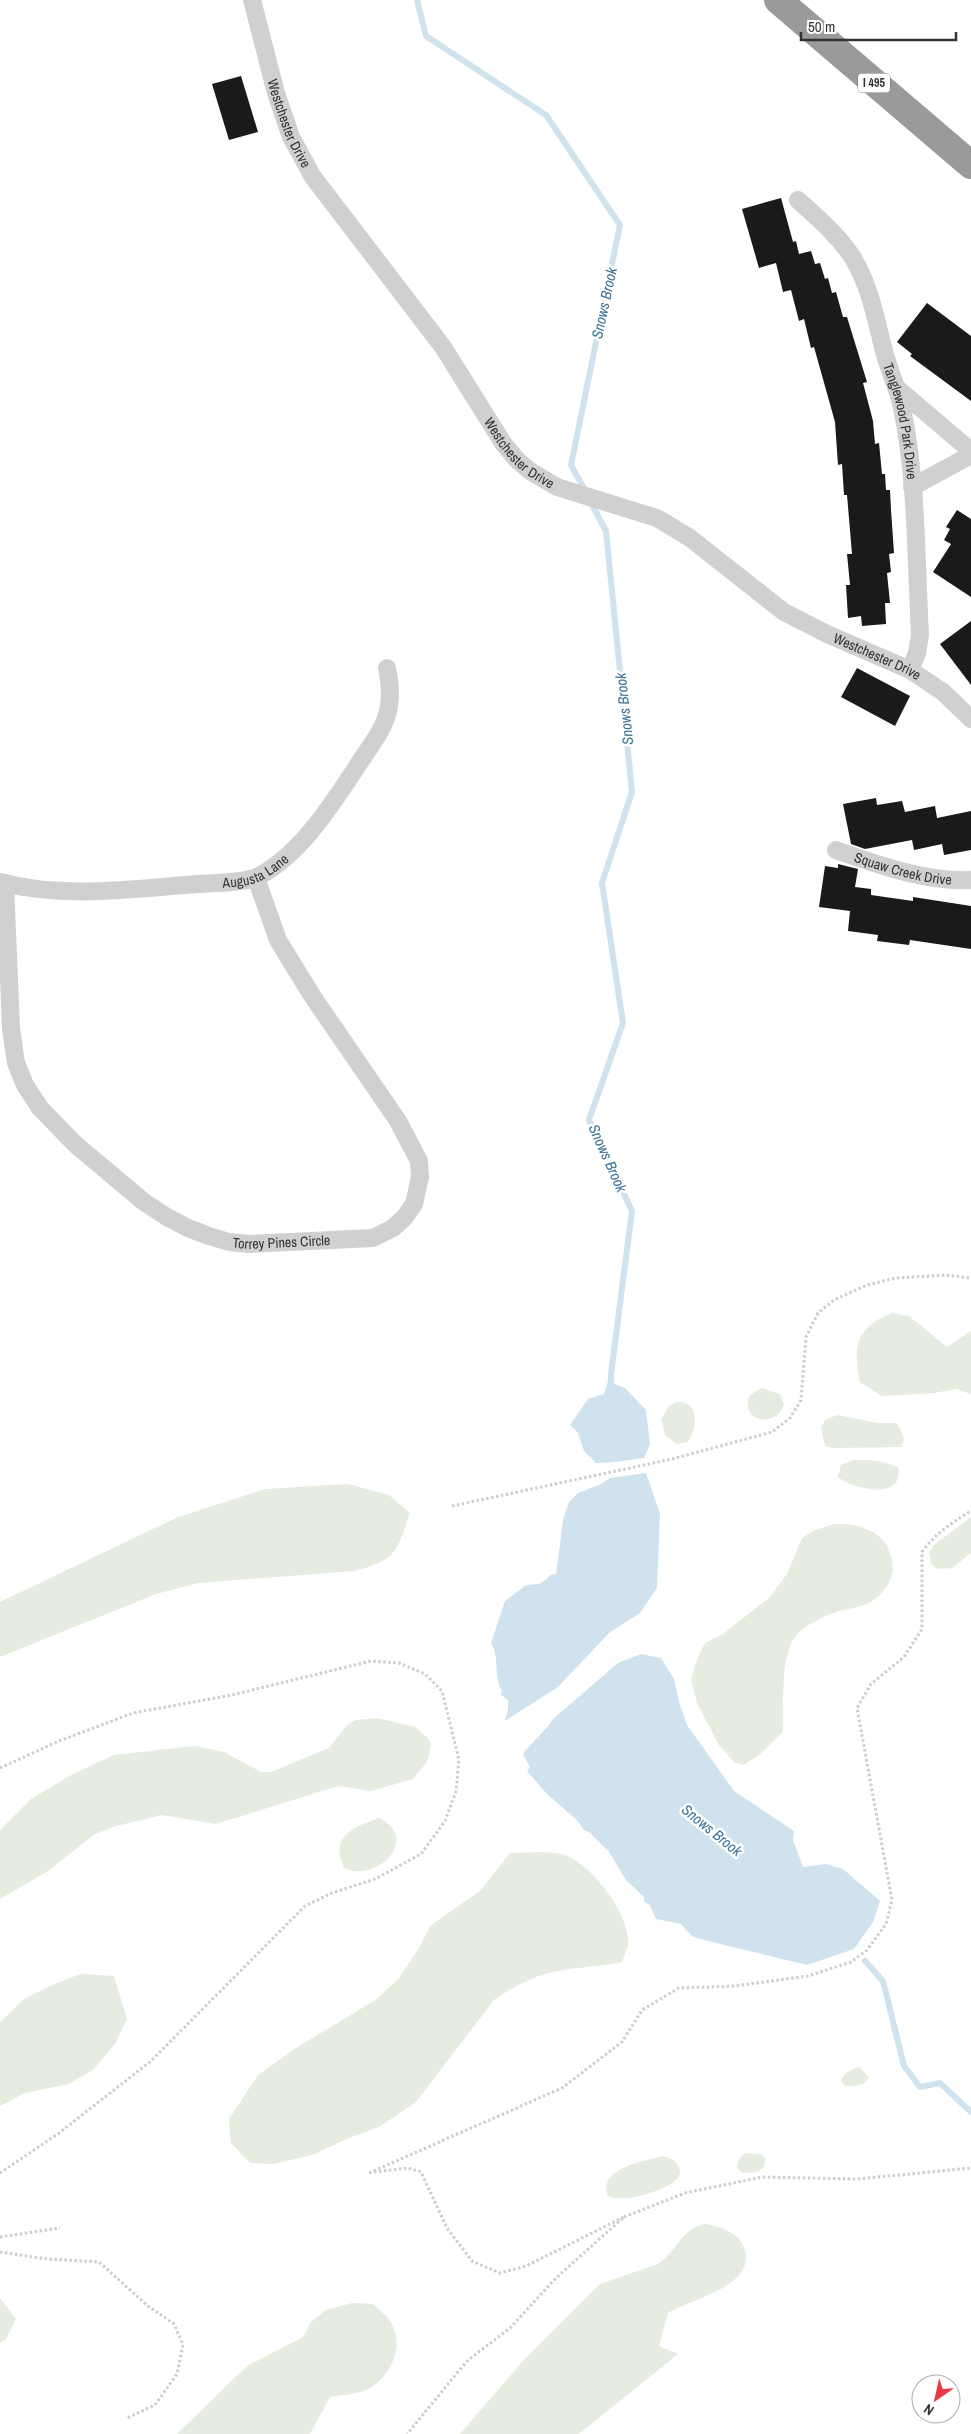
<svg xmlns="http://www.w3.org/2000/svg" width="971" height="2434" font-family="'Archivo Narrow',sans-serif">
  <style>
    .green { fill: #e6ecdf }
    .water { fill: #cfe2ee }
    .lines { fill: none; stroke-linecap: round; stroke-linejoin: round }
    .stream { stroke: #cfe2ee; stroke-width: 6 }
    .building { fill: #1a1a1a }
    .path { stroke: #cdcdcd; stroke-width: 3; stroke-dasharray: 2.5 2.5; stroke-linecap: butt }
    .street { stroke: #d0d0d0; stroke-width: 18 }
    .highway { stroke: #9a9a9a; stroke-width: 28 }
    .labels { text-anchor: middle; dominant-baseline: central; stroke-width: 5; stroke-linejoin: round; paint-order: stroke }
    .shield { fill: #fff; stroke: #707070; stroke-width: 1 }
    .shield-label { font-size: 12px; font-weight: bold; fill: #333 }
    .street-label { font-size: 14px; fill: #333; stroke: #fff }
    .water-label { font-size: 15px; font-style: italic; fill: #3f7597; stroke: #fff }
  </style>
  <rect width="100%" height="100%" fill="#fff"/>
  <g class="green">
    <path d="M 892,1313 L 909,1316 L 947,1347 L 971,1331 L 971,1394 L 956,1389 L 934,1393 L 882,1396 L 860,1382 C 853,1346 855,1328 892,1313 Z"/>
    <path d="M 762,1388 L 780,1394 L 784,1405 C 774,1430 739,1420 750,1395 Z"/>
    <path d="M 676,1402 C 700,1401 698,1427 688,1442 L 677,1444 L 665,1435 L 661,1419 L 669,1406 Z"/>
    <polygon points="837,1415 878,1423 897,1423 904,1438 902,1447 832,1448 825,1446 821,1427 825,1420"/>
    <path d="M 853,1460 C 869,1460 882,1460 898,1467 C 905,1501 854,1490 838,1477 L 841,1465 Z"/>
    <path d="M 348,1484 L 389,1495 L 410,1513 C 396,1553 397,1560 354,1571 L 198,1583 L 156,1594 L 0,1657 L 0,1602 L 178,1517 L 265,1489 Z"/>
    <polygon points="971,1517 971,1553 952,1568 938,1569 931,1563 929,1553 934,1545"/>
    <path d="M 834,1524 C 848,1523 865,1526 877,1535 C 886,1541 889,1549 892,1560 C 896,1577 884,1595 869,1603 C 859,1608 849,1608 839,1611 C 827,1615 809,1623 799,1632 C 779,1651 784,1706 783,1732 L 759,1755 L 743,1765 L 734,1762 L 719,1745 L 697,1703 L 691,1680 L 697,1659 L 705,1643 L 723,1634 L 770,1597 L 787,1574 L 802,1538 L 813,1531 Z"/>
    <polygon points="377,1718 415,1727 428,1738 431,1744 429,1756 426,1763 413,1779 371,1791 338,1786 216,1824 162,1815 116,1826 95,1834 48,1871 0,1899 0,1830 31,1799 73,1774 114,1755 195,1746 224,1752 261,1772 271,1772 329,1748 347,1725 356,1720"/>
    <path d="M 379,1818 C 422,1838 376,1884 344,1868 C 330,1835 352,1828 379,1818 Z"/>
    <path d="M 510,1853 C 527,1853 545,1851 561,1854 C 589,1860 630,1914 628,1943 C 628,1949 624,1956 622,1962 C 598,1967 576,1967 553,1972 C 533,1976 511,1988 494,2000 L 416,2102 L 379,2127 L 349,2138 L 312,2155 L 273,2164 L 250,2163 L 231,2143 L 229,2119 L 258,2075 L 296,2048 L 377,1999 L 399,1978 L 419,1948 L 431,1925 L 480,1891 Z"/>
    <polygon points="80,1974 114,1976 127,2019 115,2044 92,2071 68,2084 25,2093 0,2106 0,2022 24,1999 50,1986"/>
    <path d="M 859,2067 L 869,2077 C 864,2086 856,2087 845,2086 L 841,2081 C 843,2073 852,2069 859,2067 Z"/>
    <path d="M 746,2153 L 761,2154 L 765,2158 L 764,2167 L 758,2172 L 742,2173 L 737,2168 C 737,2160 740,2157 746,2153 Z"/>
    <path d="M 663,2156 C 681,2160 687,2176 669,2185 C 655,2193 622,2203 608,2196 C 597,2168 645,2161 663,2156 Z"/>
    <path d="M 705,2224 C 721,2227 740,2232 745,2250 C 755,2287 690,2299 668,2313 L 659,2346 L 678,2354 L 579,2434 L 460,2434 L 522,2362 L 600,2284 L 658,2264 C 677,2252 681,2228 705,2224 Z"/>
    <polygon points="0,2298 16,2319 6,2339 0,2343"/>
    <path d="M 352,2303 C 358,2303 366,2303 372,2304 C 376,2306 380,2311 384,2314 C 407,2335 396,2371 372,2387 C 360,2394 343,2395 330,2397 L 310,2434 L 177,2434 L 247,2366 L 303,2337 L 311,2322 L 326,2310 Z"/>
  </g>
  <g class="water">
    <path d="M 608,1381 L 625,1388 L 646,1410 L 650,1444 L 644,1458 C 628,1460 613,1463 596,1463 L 584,1451 L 578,1433 L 570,1425 L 588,1399 L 604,1394 Z"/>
    <path d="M 646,1473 L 660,1514 L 657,1588 L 640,1613 L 609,1633 L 558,1687 L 505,1721 L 508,1709 L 508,1700 L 501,1695 L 502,1691 C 493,1676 500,1657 491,1643 L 505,1601 L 526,1585 L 539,1584 L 546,1580 L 550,1575 L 556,1574 L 563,1520 L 569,1502 L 578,1493 L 601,1484 L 610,1478 Z"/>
    <path d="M 641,1654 L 661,1658 L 674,1679 L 679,1702 L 687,1725 L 734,1791 L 794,1831 L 793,1840 L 803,1867 L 826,1864 L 843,1869 L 880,1901 L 873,1922 L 854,1949 L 807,1965 L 704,1940 L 692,1936 L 681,1924 L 656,1919 L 650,1905 L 644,1902 L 644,1897 L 626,1880 L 609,1852 L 589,1832 L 584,1830 L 577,1820 L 547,1794 L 527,1771 L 530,1767 L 523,1754 C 532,1741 545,1732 553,1719 L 618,1663 Z"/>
  </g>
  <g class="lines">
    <g class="stream">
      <polyline points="417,0 426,36 546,115 620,225 571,465 586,492"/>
      <polyline points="590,501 606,531 632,792 602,883 623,1023 589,1120 632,1211 611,1374 611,1390"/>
      <polyline points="865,1961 883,1981 904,2066 920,2087 940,2083 971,2112"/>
    </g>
  </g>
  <g class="building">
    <polygon points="241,76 258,132 229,140 212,84"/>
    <polygon points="781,198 793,242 796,241 799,254 811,251 815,264 820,263 825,279 828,278 832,293 836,292 843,317 847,317 867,382 863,383 873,421 875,444 879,443 882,474 885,474 886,490 890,490 891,510 894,553 889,554 891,572 887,573 890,603 885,603 886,624 862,626 861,616 848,618 846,585 850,585 847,554 852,554 847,495 844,495 842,464 838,465 835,422 814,347 811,348 804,319 799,321 791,290 783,292 776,263 759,268 742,209"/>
    <polygon points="927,303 971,336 971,401 910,356 912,354 897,342"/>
    <polygon points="957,510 971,519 971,597 933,572 951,544 944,540 950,529 946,527"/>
    <polygon points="971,621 971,685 940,644"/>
    <polygon points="857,668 910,696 895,726 841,697"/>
    <polygon points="876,798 877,805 902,801 905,812 935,806 937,818 971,811 971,850 944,855 942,844 914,850 912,840 865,849 851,844 843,804"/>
    <polygon points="838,864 858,869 855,887 871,889 871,895 913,901 913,897 971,906 971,949 910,940 909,945 877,941 878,935 848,931 850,911 819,907 825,866 838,868"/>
  </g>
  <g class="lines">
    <g class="path">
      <polyline points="452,1506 672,1459 772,1432 790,1418 801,1400 806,1337 818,1313 834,1300 867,1285 896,1278 946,1275 971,1278"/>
      <polyline points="0,1768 59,1741 133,1713 232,1695 371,1661 399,1663 425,1674 442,1691 459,1760 456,1791 445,1821 421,1854 375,1879 332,1893 305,1906 151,2061 59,2133 0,2173"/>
      <polyline points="374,2172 408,2168 421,2172 447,2228 472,2261 500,2273 526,2266 624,2217 556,2278 510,2328 467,2361 407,2434"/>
      <path d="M 369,2173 L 562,2088 L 622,2042 L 642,2010 L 679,1988 L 735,1986 L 808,1976 L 851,1962 L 867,1950 L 886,1924 L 892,1900 L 857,1708 L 871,1684 L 904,1657 L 922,1629 L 922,1552 C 935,1534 952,1522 971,1511"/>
      <polyline points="624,2217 685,2193 762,2177 858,2179 971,2168"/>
      <polyline points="0,2237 60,2228"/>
      <polyline points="0,2252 47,2259 99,2262 148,2306 174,2324 183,2345 177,2374 155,2405 127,2418"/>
    </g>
    <g class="street">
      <path id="s1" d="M 252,0 L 276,93 L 291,137 L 313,177 L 443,347 L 503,443 L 517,460 L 530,471 L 557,487 L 657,518 L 690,538 L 784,612 L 827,634 L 910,670 L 943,692 L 971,719"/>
      <path id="s2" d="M 798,200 C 818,218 838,235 853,258 C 870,286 876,320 884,351 C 889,371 898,388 902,408 C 917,479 916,562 920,635 L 917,653 L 910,670"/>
      <polyline points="898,389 971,451"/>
      <polyline points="912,487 971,455"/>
      <path id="s3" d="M 836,850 C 879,865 925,882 971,880"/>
      <path id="s4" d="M 0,882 C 63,899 133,889 197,884 C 212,883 244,883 257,877 C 299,856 331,806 356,768 C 381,729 397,717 387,668"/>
      <path id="s5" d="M 5,883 L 11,1028 L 16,1063 L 25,1085 L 40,1108 L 75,1144 L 144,1202 L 167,1217 L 188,1228 L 209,1236 L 229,1242 L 249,1244 L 373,1238 L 393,1228 L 404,1218 L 414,1204 L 420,1177 L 419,1161 L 398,1121 L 311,994 L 278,940 L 256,878"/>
    </g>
    <polyline class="highway" points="778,0 971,165"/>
  </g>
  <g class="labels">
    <rect class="shield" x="858" y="73.5" width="32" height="19" rx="4"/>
    <g class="shield-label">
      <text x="874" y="83">I 495</text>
    </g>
    <g class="street-label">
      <text stroke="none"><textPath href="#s1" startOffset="129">Westchester Drive</textPath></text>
      <text stroke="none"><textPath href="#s2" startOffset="251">Tanglewood Park Drive</textPath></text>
      <text stroke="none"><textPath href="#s1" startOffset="534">Westchester Drive</textPath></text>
      <text stroke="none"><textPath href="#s1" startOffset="952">Westchester Drive</textPath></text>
      <text stroke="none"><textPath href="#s4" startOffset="259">Augusta Lane</textPath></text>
      <text stroke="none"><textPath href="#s3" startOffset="70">Squaw Creek Drive</textPath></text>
      <text stroke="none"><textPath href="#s5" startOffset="519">Torrey Pines Circle</textPath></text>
    </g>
    <g class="water-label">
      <text transform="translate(604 303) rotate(-78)">Snows Brook</text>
      <text transform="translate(624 709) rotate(-96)">Snows Brook</text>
      <text transform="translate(608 1158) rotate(66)">Snows Brook</text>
      <text transform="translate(712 1830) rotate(39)">Snows Brook</text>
    </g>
  </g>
  <g transform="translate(936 2399) rotate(214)"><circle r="24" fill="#ffffff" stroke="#adadad"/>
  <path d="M0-4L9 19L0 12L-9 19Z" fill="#e63946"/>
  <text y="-8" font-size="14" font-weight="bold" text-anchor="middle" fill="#333333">N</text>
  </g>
  <path d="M801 32v8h155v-8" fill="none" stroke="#333333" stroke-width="2.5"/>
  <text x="808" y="32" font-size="15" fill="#333333" stroke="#ffffff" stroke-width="4" paint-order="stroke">50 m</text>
</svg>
